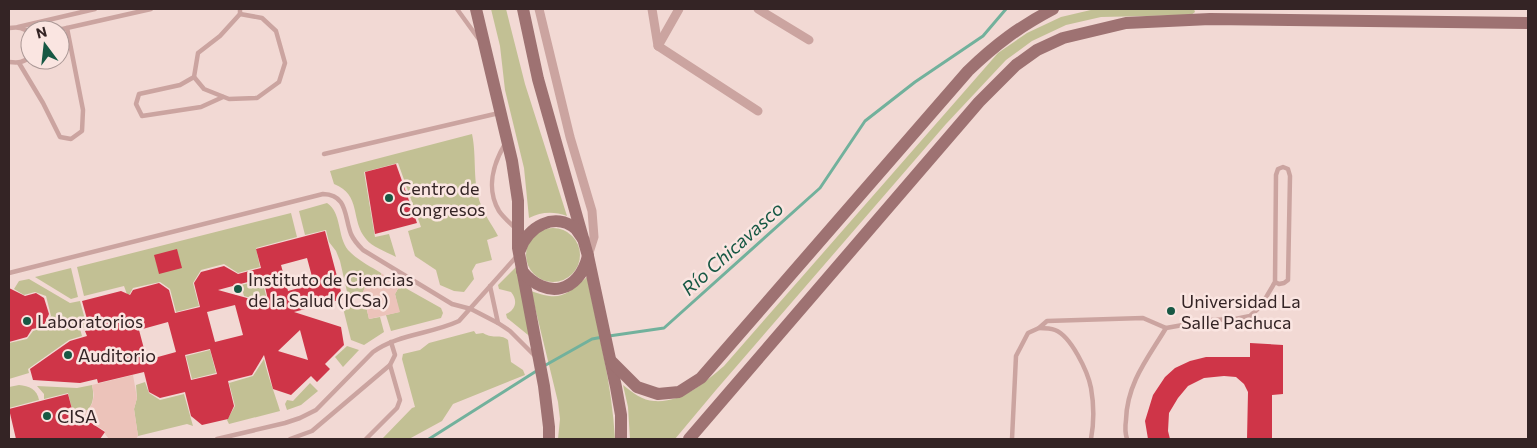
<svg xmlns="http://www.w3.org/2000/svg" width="1537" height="448" font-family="Commissioner,sans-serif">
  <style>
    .green { fill: #c2c094 }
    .plaza { fill: #ecc3ba }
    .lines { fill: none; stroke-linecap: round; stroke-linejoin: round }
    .stream { stroke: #72b19c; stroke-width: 3 }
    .building { fill: #cf3548; fill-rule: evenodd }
    .lane { stroke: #cba4a0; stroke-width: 4.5 }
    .street { stroke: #cba4a0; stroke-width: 9 }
    .secondary { stroke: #9e7272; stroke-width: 12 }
    .poi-dot { fill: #175844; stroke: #fae5e1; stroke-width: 2 }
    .labels { text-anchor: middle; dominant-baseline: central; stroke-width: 5; stroke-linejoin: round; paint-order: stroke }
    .poi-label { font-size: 18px; fill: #342425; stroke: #fae5e1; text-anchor: start }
    .water-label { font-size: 19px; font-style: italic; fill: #175844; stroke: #fae5e1 }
  </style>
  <rect width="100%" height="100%" fill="#f2d9d4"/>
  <g class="green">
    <path d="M 491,9 L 506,9 L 525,84 L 567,216 C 553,211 541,212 529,218 L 524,168 L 505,90 L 500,46 Z"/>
    <path d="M 1095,9 L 1194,9 L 1195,12 L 1191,15 L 1101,17 L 1066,25 L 1032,41 L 1006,60 L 946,124 L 716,390 L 675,439 L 630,439 L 628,407 L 623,385 C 632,392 643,401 654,401 C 682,403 704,383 724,366 L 998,53 L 1027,33 L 1061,17 Z"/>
    <path d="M 472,134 C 477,157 472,183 481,205 C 485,216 493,226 498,236 L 487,240 L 492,260 L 476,264 L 472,271 L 474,279 L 464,292 L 454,291 L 440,285 L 436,270 L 415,256 L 408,231 L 421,227 L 398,163 L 364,172 L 375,237 L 389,234 L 396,257 C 387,252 372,247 366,239 C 350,220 362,195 334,184 L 330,171 Z"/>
    <path d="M 327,203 C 342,213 337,236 348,250 C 357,260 370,266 381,273 L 382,277 L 368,281 L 363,292 L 348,296 L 340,261 L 336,251 L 329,242 L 326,230 L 305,235 L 299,211 Z"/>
    <polygon points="291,213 297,237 256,248 260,267 238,273 224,264 201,270 193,283 199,306 176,312 170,289 160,282 133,288 128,297 124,286 84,296 77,267"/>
    <circle cx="553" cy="255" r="27"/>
    <path d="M 517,266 L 533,339 L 507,318 L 506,314 C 516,310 518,300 511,292 L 499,289 L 498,285 Z"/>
    <polygon points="71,268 78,297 71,299 35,277"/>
    <path d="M 587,277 C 598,331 612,384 615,439 L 558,439 L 560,419 L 558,402 L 531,291 C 559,301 565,297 587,277 Z"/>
    <polygon points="29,279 70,303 80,301 87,327 80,329 82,336 69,340 28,369 29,373 9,379 9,343 27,339 33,331 43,328 51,316 46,296 35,292 24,295 14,289 19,281"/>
    <polygon points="262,280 268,303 244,296 241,285"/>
    <polygon points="400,285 441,308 443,313 441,318 391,331 386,315 399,312 395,294"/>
    <polygon points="365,302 369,319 380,317 384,332 364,345 351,340 343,308"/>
    <path d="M 474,331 L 476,334 L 483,333 C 495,340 499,333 508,340 L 511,362 L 523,370 L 525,375 L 453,404 L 442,421 L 409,439 L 382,439 L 412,408 L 415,407 L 402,359 L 403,354 L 420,350 L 429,343 Z"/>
    <polygon points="347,346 359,350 343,367 335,357"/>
    <polygon points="210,350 216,373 192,379 186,356"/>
    <path d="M 264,359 C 268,377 275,394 280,411 L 229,424 L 227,420 L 235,406 L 229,383 L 253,376 Z"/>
    <polygon points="145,382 149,393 160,400 184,394 193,426 187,424 138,436 134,409 137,398 136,385"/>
    <polygon points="310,383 318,391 301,405 287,410 285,404 287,400 293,401"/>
    <path d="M 19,385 C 29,386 37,389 39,400 L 9,408 L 9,387 Z"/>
    <path d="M 92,385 C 94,395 94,402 88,410 L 73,413 L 68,393 L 44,399 L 44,394 L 37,386 L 77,388 Z"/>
  </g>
  <g class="plaza">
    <polygon points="381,273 400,285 395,294 400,312 369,319 363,292 368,281 382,277"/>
    <polygon points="133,375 137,398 134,409 138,436 136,439 109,439 105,434 105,431 85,419 84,411 88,410 92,404 94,395 92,385"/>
  </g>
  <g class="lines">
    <g class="stream">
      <polyline points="609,336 664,328 820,188 865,121 915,82 983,36 1006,9"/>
      <polyline points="544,366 592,339 603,337"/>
      <polyline points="429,439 538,370"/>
    </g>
  </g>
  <g class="building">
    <polygon points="396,164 417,223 375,234 365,172"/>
    <path d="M 325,231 L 343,299 L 294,312 L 341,327 L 344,345 L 325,364 L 330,369 L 317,382 L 311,376 L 291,395 L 273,389 L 264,355 L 252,375 L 228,381 L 234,406 L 228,419 L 202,425 L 191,416 L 185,392 L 160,398 L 149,392 L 144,372 L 98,383 L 97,379 L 80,383 L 33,380 L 30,369 L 70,341 L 87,336 L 85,331 L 90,330 L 82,301 L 121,291 L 130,295 L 133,290 L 159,283 L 169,290 L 175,313 L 200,307 L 194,283 L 201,272 L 224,266 L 238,274 L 261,268 L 256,249 ZM 307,258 L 314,284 L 288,291 L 281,265 ZM 263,278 L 269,304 L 218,290 ZM 235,305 L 243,335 L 215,342 L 207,312 ZM 168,322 L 176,352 L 147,360 L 139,330 ZM 300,330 L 308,360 L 278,351 ZM 210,349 L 217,374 L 191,380 L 185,355 Z"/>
    <polygon points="177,249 182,268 159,274 154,255"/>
    <polygon points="9,288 25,296 36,293 44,298 49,314 43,327 32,329 27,337 9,342"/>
    <polygon points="1250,343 1283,345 1283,394 1272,395 1272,439 1247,439 1248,392 1244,384 1236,377 1224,376 1204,378 1188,386 1178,398 1169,413 1168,431 1170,439 1148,439 1145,421 1153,395 1165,377 1175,368 1190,361 1206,357 1250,357"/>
    <polygon points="68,394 73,413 83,411 85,419 105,432 100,439 16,439 9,409"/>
  </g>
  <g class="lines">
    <g class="lane">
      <polyline points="457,9 478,38"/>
      <polyline points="18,27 95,9"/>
      <path d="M 9,28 C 18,27 24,27 30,34"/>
      <polyline points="58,30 151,9"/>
      <path d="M 9,62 C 18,63 24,63 30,56"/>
      <polyline points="19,63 43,103 60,137 71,139 82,131 83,110 67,28"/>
      <polyline points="194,77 204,89 229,99 257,98 279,82 285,63 276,31 262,18 240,14"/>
      <polyline points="223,97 201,107 142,116 136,104 139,94 180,85 194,77 198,53 220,36 240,14 240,9"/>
      <path d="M 505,144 C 493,164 486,189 499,211 C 503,217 510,223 515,228"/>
      <polyline points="324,154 499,113"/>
      <path d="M 9,273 L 323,194 C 348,195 344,216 351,234 C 354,241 358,245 363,250 L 452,304 L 471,309 L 498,323 L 510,331 L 535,356"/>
      <polyline points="490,286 498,323"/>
      <path d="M 1039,328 C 1044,328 1050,328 1055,330 C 1071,336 1088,372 1091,388 C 1094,405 1094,423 1091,439"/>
      <path d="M 217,439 L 285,423 L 300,418 L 316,410 L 373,352 C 398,334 431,334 459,321 L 517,256"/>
      <polyline points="290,439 312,431 390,365 395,355 391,342"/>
      <polyline points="366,439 397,408 400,400 390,365"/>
      <polyline points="1012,439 1016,356 1028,333 1039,328 1047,321 1143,318 1166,328 1211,320 1235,319 1250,316 1261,306 1275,282 1276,175 1278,169 1283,167 1288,169 1290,176 1288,280 1284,283 1279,284 1275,282"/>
      <path d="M 1127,439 C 1125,433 1125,427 1126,420 C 1127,383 1148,358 1166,328"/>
    </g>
    <g class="street">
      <polyline points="539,9 570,137 592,211 594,237 588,256"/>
      <polyline points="652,9 658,46 758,111"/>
      <polyline points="758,9 809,40"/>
      <polyline points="658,46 679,9"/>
    </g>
    <g class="secondary">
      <polyline points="476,9 512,161 518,201 518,248 544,386 549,427 549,439"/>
      <polyline points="523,9 538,79 588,256 616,387 621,415 621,439"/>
      <path d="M 520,250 C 527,227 555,211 576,229 C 578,232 581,236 583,239"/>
      <path d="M 522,271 C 546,300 579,293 588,256"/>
      <path d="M 612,362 L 637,387 L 658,394 L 679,392 L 701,378 L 968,71 C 996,44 1019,27 1053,9"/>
      <polyline points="689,439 979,102 1016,65 1037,50 1063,38 1126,23 1210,19 1528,23"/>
    </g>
  </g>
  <g class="poi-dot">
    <circle cx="389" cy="198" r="5"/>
    <circle cx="238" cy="289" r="5"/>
    <circle cx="1171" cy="311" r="5"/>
    <circle cx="27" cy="321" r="5"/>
    <circle cx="68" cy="355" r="5"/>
    <circle cx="47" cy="416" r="5"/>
  </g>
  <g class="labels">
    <g class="poi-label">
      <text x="399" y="188">Centro de<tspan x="399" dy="21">Congresos</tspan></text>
      <text x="248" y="279">Instituto de Ciencias<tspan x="248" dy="21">de la Salud (ICSa)</tspan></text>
      <text x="1181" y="301">Universidad La<tspan x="1181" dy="21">Salle Pachuca</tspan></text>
      <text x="37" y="321">Laboratorios</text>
      <text x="78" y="355">Auditorio</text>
      <text x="57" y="416">CISA</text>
    </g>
    <g class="water-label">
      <text transform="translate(732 248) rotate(-42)">Río Chicavasco</text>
    </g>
  </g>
  <rect width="1537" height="448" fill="none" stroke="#342425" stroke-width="20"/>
  <g transform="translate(45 45) rotate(345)"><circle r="24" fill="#fae5e1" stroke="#ab9896"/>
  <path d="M0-4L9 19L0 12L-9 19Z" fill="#175844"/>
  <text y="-8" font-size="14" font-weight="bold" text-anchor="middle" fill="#342425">N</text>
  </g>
</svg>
